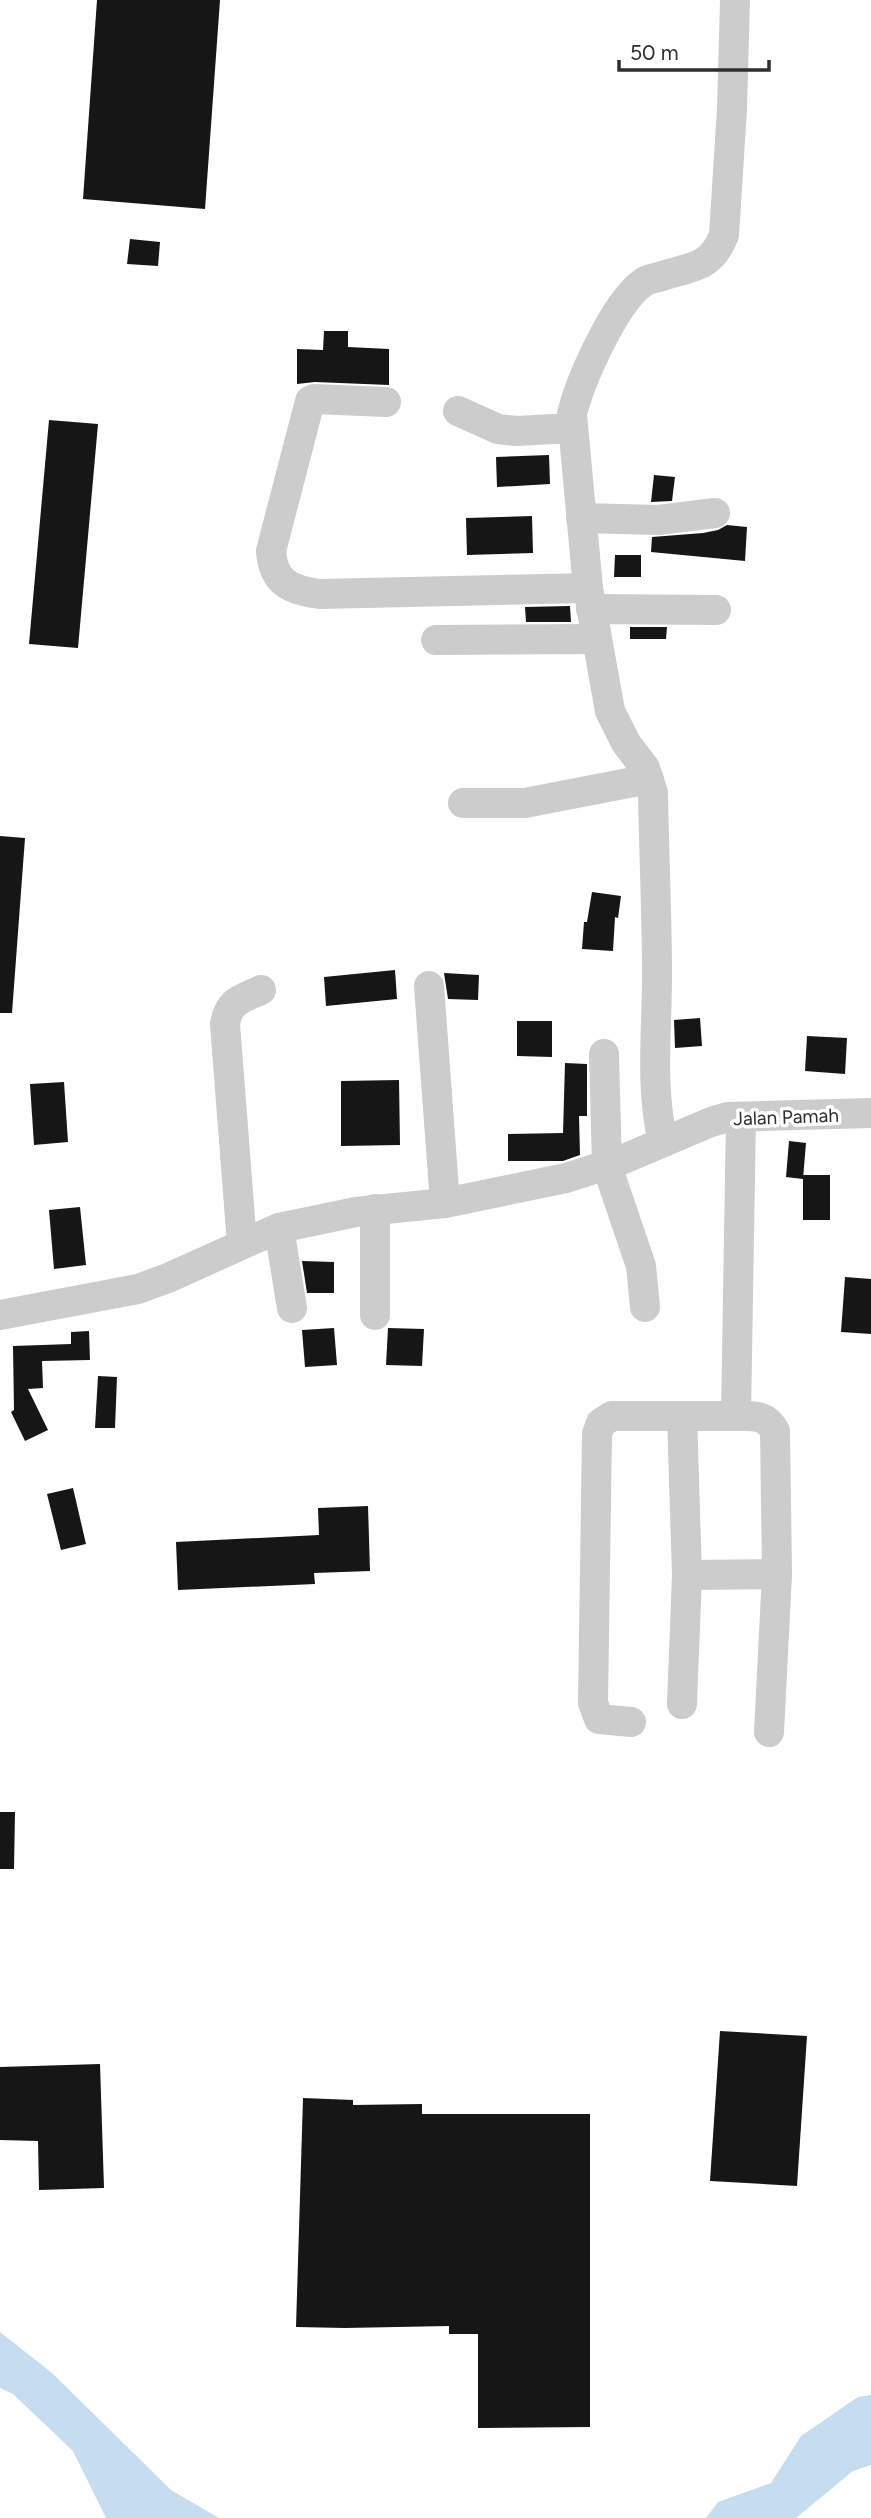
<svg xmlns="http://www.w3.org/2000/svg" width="871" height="2518" font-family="Figtree,sans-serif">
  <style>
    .water { fill: #c5ddef }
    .building { fill: #161616 }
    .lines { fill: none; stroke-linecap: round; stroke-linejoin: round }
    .minor { stroke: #ccc; stroke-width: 30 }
    .labels { text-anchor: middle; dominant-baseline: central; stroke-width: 7; stroke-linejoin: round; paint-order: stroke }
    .street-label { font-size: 19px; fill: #2f2f2f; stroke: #fff }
  </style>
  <rect width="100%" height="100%" fill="#fff"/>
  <g class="water">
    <polygon points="0,2332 52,2373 171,2490 219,2518 106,2518 73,2451 13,2394 0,2388"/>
    <polygon points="871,2395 871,2465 853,2471 796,2518 706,2518 718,2502 771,2483 801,2436 858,2397"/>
  </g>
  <g class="building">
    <polygon points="97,0 220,0 205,209 83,199"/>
    <polygon points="130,239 160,242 158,266 127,264"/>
    <polygon points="324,331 348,331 348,347 389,349 389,385 315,382 297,384 297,349 323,350"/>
    <polygon points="49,420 98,424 78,648 29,644"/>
    <polygon points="549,455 550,484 497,487 496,457"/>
    <polygon points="654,475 675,477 672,501 651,502"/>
    <polygon points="532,516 533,553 467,555 466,518"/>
    <polygon points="727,525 747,527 745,561 651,552 652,537 703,533 718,530"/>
    <polygon points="615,555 641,555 641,577 614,577"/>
    <polygon points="570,606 571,622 526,622 525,607"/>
    <polygon points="630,627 667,627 666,639 630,639"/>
    <polygon points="0,836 25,838 12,1013 0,1013"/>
    <polygon points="592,892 621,896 618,918 615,917 613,951 582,949 584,922 587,922"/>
    <polygon points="395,970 397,999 326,1006 324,977"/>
    <polygon points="444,973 479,975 478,1000 448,999"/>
    <polygon points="700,1018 702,1046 675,1048 674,1020"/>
    <polygon points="517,1021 552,1021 552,1057 517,1056"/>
    <polygon points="807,1036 847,1038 845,1074 805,1071"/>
    <polygon points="565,1063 587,1064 587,1116 579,1116 580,1155 563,1161 508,1161 508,1134 563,1133"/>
    <polygon points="399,1080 400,1145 341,1146 341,1081"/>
    <polygon points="64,1082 68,1142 34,1145 30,1084"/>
    <polygon points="789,1141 806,1143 803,1179 786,1177"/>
    <rect x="803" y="1175" width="27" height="45"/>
    <polygon points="80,1207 86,1265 54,1269 49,1210"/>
    <polygon points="302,1261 334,1262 334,1293 307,1293"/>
    <polygon points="845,1277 871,1279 871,1334 841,1332"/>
    <polygon points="334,1328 337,1365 305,1367 302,1330"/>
    <polygon points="388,1328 424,1329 422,1366 386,1365"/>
    <polygon points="89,1331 90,1360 42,1361 43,1388 28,1389 48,1430 25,1441 11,1412 14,1410 13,1346 71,1344 71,1332"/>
    <polygon points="98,1376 117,1377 115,1428 95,1428"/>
    <polygon points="73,1488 86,1544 61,1550 47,1494"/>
    <polygon points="368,1506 370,1571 314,1573 315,1584 178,1590 176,1542 319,1535 318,1508"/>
    <polygon points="0,1812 15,1812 14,1869 0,1869"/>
    <polygon points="720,2031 807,2036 797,2186 710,2181"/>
    <polygon points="100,2064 104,2188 39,2190 38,2141 0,2140 0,2067"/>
    <polygon points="303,2098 353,2100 353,2105 422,2104 422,2114 590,2114 590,2427 478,2428 478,2334 449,2334 449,2326 345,2328 296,2327"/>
  </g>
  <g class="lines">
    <g class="minor">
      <path d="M 386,402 L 314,399 L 310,401 L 271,551 C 273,582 290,590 319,594 L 588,588"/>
      <polyline points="458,411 498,429 516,431 573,428"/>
      <polyline points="581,518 658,520 715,513"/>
      <polyline points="591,609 716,610"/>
      <polyline points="436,640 595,639"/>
      <polyline points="463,803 525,803 649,779"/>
      <polyline points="429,986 445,1203"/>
      <polyline points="604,1054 607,1166 641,1266 645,1307"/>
      <path d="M 663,1142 C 650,1087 657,1032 657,976 C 657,915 654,854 653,793 L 645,768 L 626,743 L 610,711 L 588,588 L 572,414 C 580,381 615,301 644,282 C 648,279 654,278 659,277 C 691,266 710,270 724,235 L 732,109 L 735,0"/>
      <polyline points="375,1209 375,1315"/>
      <polyline points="279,1228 292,1308"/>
      <path d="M 242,1244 L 225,1024 C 229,1000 242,999 261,990"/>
      <polyline points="0,1315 138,1289 168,1278 279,1228 356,1212 445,1203 566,1178 619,1161 711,1122 728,1117 871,1113"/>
      <path d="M 736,1416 C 753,1416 766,1414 775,1431 L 777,1574 L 769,1732"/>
      <polyline points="687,1575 777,1574"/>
      <polyline points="682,1704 687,1575 682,1416 736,1416 741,1117"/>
      <polyline points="631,1722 599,1719 593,1703 597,1434 601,1423 612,1416 682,1416"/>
    </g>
  </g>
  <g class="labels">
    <g class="street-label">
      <text transform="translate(786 1117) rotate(-2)">Jalan Pamah</text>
    </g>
  </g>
  <path d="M619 60v10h150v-10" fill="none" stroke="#2f2f2f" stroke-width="3.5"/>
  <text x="630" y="60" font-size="21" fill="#2f2f2f" stroke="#ffffff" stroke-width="5" paint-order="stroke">50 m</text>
</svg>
